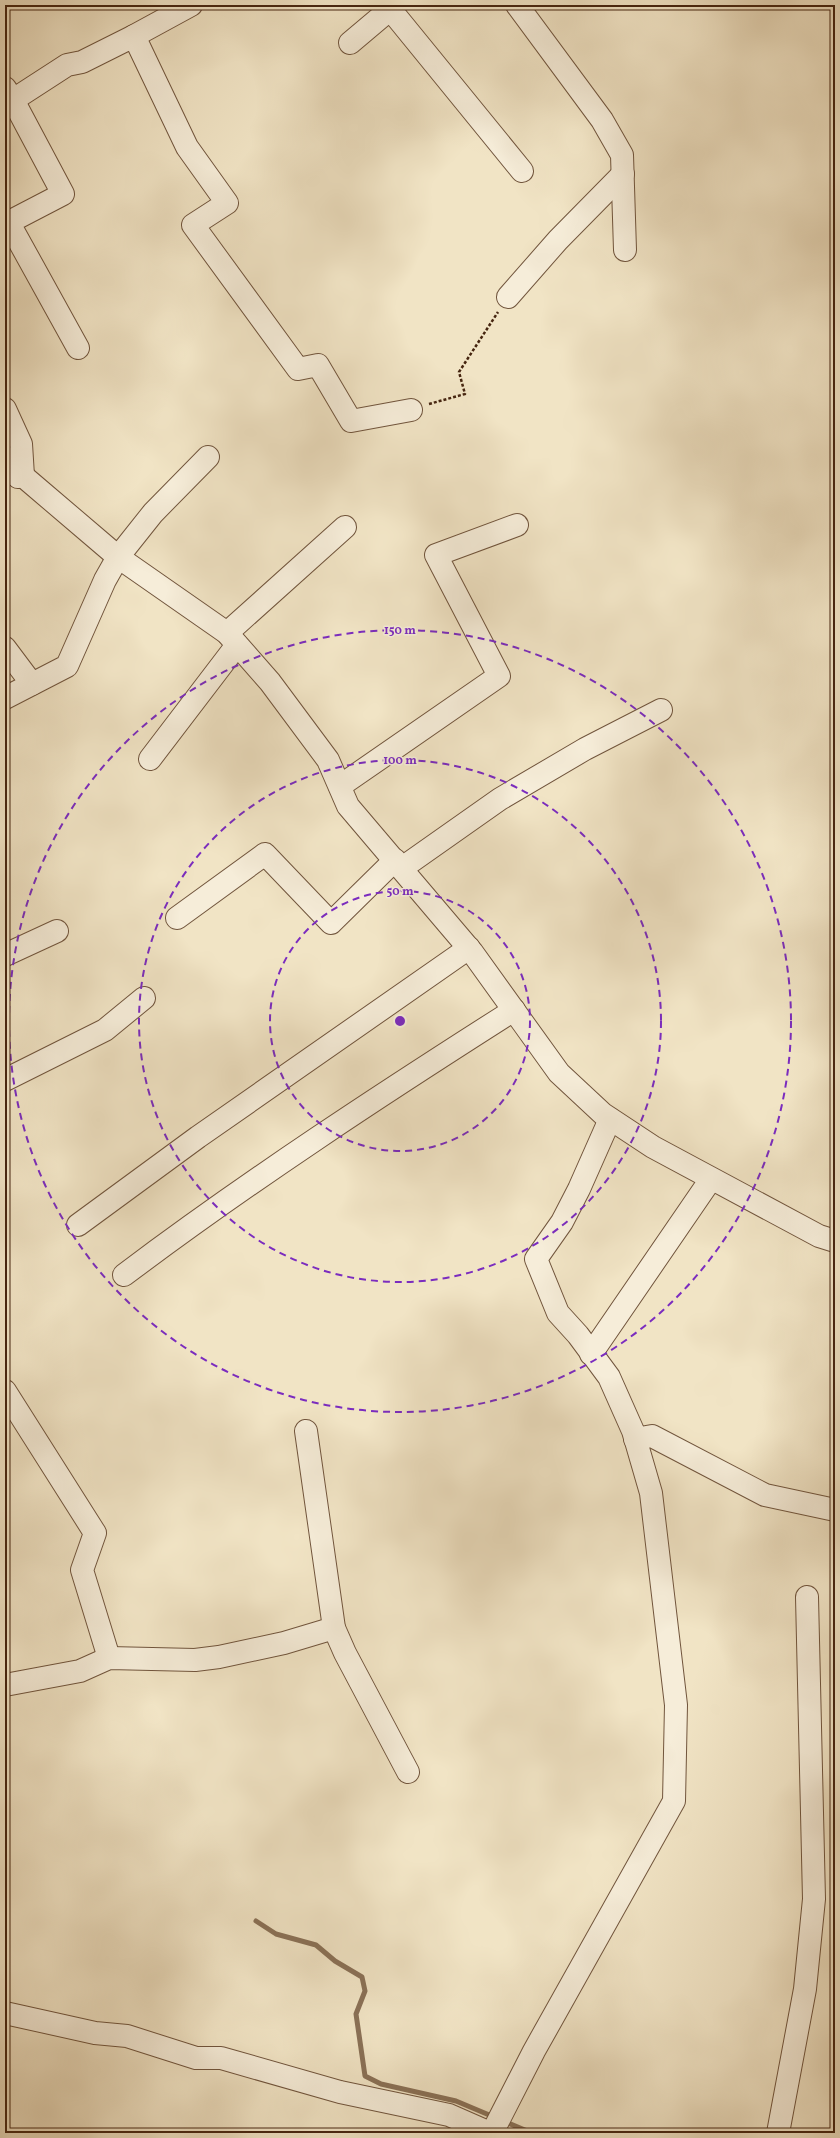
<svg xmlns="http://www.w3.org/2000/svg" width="840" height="2138" font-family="Vollkorn,serif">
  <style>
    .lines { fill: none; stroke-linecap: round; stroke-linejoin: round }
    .stream { stroke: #8a7157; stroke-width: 5 }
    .minor-casing { stroke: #71553d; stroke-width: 24 }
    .path { stroke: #462510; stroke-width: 2.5; stroke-dasharray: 3 2; stroke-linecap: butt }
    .minor { stroke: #f6edd9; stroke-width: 22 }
    .ring { fill: none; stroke: #7b2cbf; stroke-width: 2; stroke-dasharray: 7 5 }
    .centre { fill: #7b2cbf; stroke: #f6edd9; stroke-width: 2 }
    .ring-label { font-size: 12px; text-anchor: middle; font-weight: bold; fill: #7b2cbf; stroke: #f6edd9; stroke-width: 3; stroke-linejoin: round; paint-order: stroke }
  </style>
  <rect width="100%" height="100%" fill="#f1e4c5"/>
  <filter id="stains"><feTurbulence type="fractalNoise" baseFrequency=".005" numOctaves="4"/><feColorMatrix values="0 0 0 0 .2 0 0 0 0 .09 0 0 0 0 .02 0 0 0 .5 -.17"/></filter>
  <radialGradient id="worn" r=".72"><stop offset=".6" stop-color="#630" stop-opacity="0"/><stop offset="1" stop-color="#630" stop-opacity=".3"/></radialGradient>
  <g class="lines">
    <g class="stream">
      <polyline points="256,1921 276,1934 316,1945 335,1961 362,1977 365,1991 356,2014 365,2076 381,2084 456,2101 494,2117"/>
      <polyline points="503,2121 532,2133"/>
    </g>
    <g class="minor-casing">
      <g id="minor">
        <polyline points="517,5 602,120 622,155 625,250"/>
        <polyline points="390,9 522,171"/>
        <polyline points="134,36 191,5"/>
        <polyline points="350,43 395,5"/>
        <polyline points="5,88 13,100 67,65 82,62 134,36 187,147 227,203 193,225 298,369 318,365 351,421 411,410"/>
        <polyline points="13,100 63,194 13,220 10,225 78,348"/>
        <polyline points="508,297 558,240 623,174"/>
        <polyline points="5,409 21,444 23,476 18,477"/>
        <polyline points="5,457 23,476 118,557 153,513 208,457"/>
        <polyline points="227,633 345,527"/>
        <polyline points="5,648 32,684"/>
        <polyline points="5,698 67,666 105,580 118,557 227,633 270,682 328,760 348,806 472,952 559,1073 603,1114 653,1147 819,1236 835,1241"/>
        <polyline points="150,759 237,645"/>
        <polyline points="340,786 499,676 436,555 517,525"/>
        <polyline points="402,868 500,799 585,749 661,710"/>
        <polyline points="177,918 265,854 331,923 395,860"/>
        <polyline points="5,955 57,931"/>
        <polyline points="5,1080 105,1030 144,998"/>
        <polyline points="78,1225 198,1137 469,948"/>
        <path d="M 124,1275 C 249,1181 382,1094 514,1010"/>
        <polyline points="591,1354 711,1179"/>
        <polyline points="5,1391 95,1533 82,1570 109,1658"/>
        <polyline points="306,1431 334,1628 345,1653 408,1772"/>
        <polyline points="635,1439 652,1436 765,1495 835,1510"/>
        <polyline points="5,1685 80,1671 109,1658 195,1660 219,1657 284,1643 334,1628"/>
        <polyline points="5,2013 95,2033 127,2036 196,2058 221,2058 340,2092 449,2115 490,2133"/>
        <polyline points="492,2133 534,2051 674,1801 676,1705 651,1493 633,1431 609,1377 578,1335 558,1313 536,1259 562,1222 579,1189 610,1119"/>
        <polyline points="778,2133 805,1989 814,1899 807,1597"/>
      </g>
    </g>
    <polyline class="path" points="429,404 465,394 459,372 498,312"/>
    <use href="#minor" class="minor"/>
  </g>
  <g class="ring">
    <circle cx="400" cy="1021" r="130"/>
    <circle cx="400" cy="1021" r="261"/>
    <circle cx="400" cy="1021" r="391"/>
  </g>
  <circle cx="400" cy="1021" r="6" class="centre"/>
  <g class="ring-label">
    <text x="400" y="634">150 m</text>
    <text x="400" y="764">100 m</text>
    <text x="400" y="895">50 m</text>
  </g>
  <rect width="840" height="2138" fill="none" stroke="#f1e4c5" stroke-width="20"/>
  <rect x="6" y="6" width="828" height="2126" fill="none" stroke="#462510" stroke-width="2"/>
  <rect x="10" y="10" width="820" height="2118" fill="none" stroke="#462510"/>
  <rect width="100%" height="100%" filter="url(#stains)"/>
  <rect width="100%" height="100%" fill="url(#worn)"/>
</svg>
